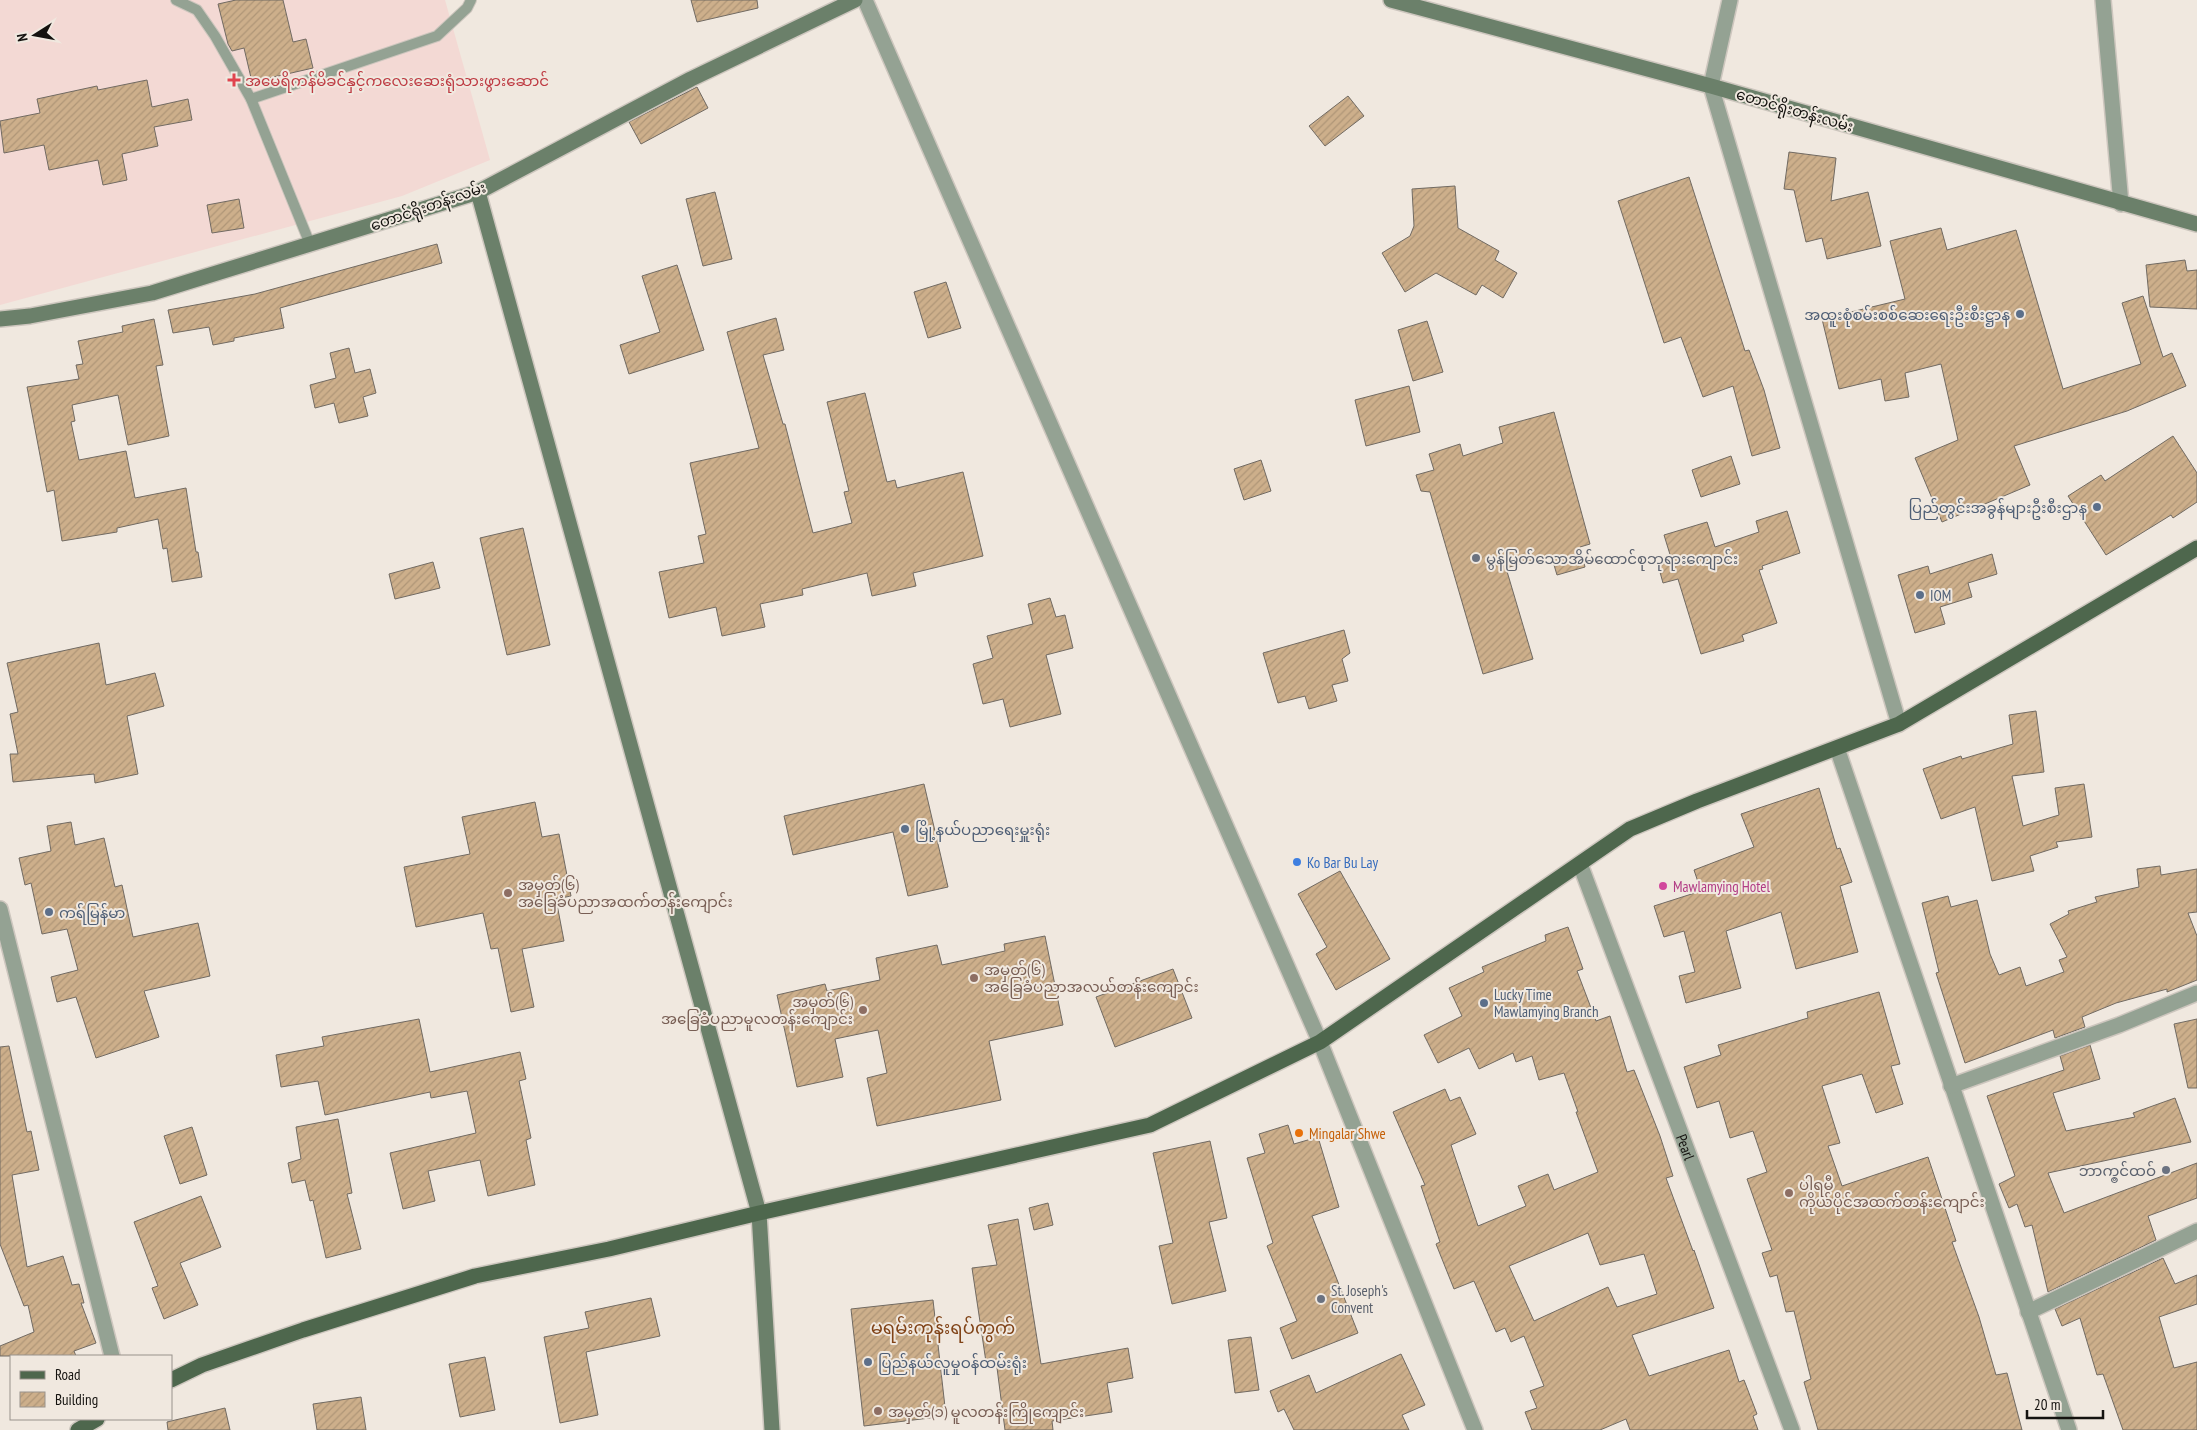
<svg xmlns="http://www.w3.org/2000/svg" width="2197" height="1430" font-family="'PT Sans Narrow','Noto Sans Myanmar',sans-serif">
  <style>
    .medical { fill: #f3d9d4 }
    .building { fill: url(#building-hatch); stroke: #716a62; fill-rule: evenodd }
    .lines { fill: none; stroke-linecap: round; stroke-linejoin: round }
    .lane-casing { stroke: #cdc6be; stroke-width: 12 }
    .street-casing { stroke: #cdc6be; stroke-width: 18 }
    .secondary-casing { stroke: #cdc6be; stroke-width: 18 }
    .primary-casing { stroke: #cdc6be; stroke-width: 18 }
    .lane { stroke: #94a293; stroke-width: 10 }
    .street { stroke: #94a293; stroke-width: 15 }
    .secondary { stroke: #6b806a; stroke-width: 15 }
    .primary { stroke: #4e674d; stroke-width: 15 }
    .health-dot { fill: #e0444e; stroke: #f0e8df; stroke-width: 2 }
    .service-dot { fill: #5c6f8a; stroke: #f0e8df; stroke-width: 2 }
    .worship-dot { fill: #6b7280; stroke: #f0e8df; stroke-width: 2 }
    .shop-dot { fill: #3f7fe0; stroke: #f0e8df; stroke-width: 2 }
    .hotel-dot { fill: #d1479c; stroke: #f0e8df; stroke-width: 2 }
    .education-dot { fill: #8d6e63; stroke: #f0e8df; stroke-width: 2 }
    .food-dot { fill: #e8710a; stroke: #f0e8df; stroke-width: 2 }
    .labels { text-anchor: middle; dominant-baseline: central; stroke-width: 4; stroke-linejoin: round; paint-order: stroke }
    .health-label { font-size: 15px; fill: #be3a42; stroke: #f0e8df; text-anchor: start }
    .street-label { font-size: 15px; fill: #14120f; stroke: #f0e8df }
    .service-label { font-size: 15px; fill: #4e5e75; stroke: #f0e8df; text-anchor: start }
    .worship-label { font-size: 15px; fill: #5b616d; stroke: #f0e8df; text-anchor: start }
    .shop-label { font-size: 15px; fill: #366cbe; stroke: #f0e8df; text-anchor: start }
    .education-label { font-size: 15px; fill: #785e54; stroke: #f0e8df; text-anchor: start }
    .hotel-label { font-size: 15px; fill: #b23c85; stroke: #f0e8df; text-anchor: start }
    .food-label { font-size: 15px; fill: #c56008; stroke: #f0e8df; text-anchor: start }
    .quarter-label { font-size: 18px; fill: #804317; stroke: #f0e8df }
  </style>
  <defs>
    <pattern id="building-hatch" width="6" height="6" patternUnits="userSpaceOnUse" patternTransform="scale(1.25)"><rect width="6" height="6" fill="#cdaf8b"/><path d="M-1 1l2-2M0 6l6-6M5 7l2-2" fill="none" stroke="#af9677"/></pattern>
  </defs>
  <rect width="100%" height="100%" fill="#f0e8df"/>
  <polygon class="medical" points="0,0 445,0 490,160 402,196 0,305"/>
  <g class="building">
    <polygon points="236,0 283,0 293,42 306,39 313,68 252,82 244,48 232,51 228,44 218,4"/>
    <polygon points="691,0 757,0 758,8 697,22"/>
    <polygon points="147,80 152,107 188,99 192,120 154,127 158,146 122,154 127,180 103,185 98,160 49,170 44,145 4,153 0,121 40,113 37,99 97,86 98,90"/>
    <polygon points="697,87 708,108 641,144 629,122"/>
    <polygon points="1348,96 1364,116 1325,146 1309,126"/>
    <polygon points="1789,152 1836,158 1831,201 1868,192 1881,246 1827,259 1822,238 1806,242 1794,190 1784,189"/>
    <polygon points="1689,177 1745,351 1749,350 1764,390 1780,448 1752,456 1733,386 1703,397 1681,337 1664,343 1618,201"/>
    <polygon points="1455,186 1458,228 1499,251 1495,260 1517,273 1503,298 1482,285 1476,295 1436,273 1405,292 1382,253 1410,236 1414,226 1412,189"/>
    <polygon points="715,192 732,259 703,266 686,199"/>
    <polygon points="239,199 244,228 212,233 207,205"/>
    <polygon points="1941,228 1947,250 2016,230 2063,389 2141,364 2122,303 2143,296 2163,357 2172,353 2186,386 2127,411 2014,446 2030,485 1942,522 1915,458 1958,440 1941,364 1905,373 1909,397 1885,401 1881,379 1839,389 1822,319 1905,299 1890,241"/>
    <polygon points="437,244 442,263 280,308 284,328 234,338 234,341 213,345 209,327 173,333 168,310 255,294"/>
    <polygon points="2185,260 2187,271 2197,270 2197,309 2150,307 2146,265"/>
    <polygon points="677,265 704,350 629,374 620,345 660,332 642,276"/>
    <polygon points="946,282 961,328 928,338 914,292"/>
    <polygon points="776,318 784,350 763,355 783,424 785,424 813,533 852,523 844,492 849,491 827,402 865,393 887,482 895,480 897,488 963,472 983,556 913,573 916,586 872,596 867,573 802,589 803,595 760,604 765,627 722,636 716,607 669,618 659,572 704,563 698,536 706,534 690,463 759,448 727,332"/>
    <polygon points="154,319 163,365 156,366 169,436 128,445 118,395 72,405 75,421 71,422 79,460 126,451 135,498 186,488 196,552 198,552 202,577 172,582 167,548 163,549 158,519 117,528 117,532 62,541 54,490 47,492 27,387 79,379 76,365 83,364 78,341 123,332 122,326"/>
    <polygon points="1427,321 1443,372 1413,381 1398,330"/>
    <polygon points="349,348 355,373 370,369 376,393 363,397 368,416 339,423 334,403 315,408 310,385 336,378 330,353"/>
    <polygon points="1409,386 1420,432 1366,446 1355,400"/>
    <polygon points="1554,412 1590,544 1580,547 1585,567 1557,575 1551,555 1506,568 1533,659 1483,674 1430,492 1421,491 1416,475 1434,470 1429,454 1460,444 1463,456 1503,443 1499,427"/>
    <polygon points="2173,436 2197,473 2197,502 2173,518 2171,515 2106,555 2068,496 2101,475 2105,481"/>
    <polygon points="1731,456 1740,484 1701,497 1692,470"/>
    <polygon points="1261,460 1271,491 1244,500 1234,469"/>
    <polygon points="1787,511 1800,553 1762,566 1763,569 1759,570 1777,623 1742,635 1744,641 1701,654 1678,579 1663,583 1658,565 1672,561 1664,535 1707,522 1715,547 1759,532 1756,521"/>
    <polygon points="523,528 550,645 507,655 480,538"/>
    <polygon points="1992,554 1997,574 1968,583 1972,597 1940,607 1945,624 1915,633 1898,575 1928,566 1930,574"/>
    <polygon points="433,562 440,588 395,599 389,574"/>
    <polygon points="1050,598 1056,617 1065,615 1073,648 1046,655 1061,714 1010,727 1003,699 983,704 973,664 993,658 987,636 1033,624 1028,604"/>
    <polygon points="1344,630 1350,653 1342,659 1348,681 1332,685 1337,701 1309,709 1305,696 1278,703 1263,653"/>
    <polygon points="99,643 106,685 155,673 164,706 127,716 138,774 95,783 94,774 13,782 10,754 18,754 10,714 18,712 7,663"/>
    <polygon points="2036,711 2044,772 2012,776 2023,826 2059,815 2055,788 2084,784 2092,837 2056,842 2058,847 2030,856 2034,871 1992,881 1975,807 1941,819 1923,769 1961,756 1962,759 2013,744 2009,715"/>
    <polygon points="924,784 948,887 908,896 893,832 793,855 784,816"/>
    <polygon points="1819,788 1837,849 1840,848 1852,882 1840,886 1858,952 1796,969 1781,912 1726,931 1741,988 1686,1003 1679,976 1695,972 1684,931 1664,937 1654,906 1701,891 1694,870 1754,847 1741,814"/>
    <polygon points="535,802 542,837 559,834 571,896 556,899 564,941 522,949 534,1007 511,1012 498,948 491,949 483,913 416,927 404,867 470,854 462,817"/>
    <polygon points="71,822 75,845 104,838 115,887 122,885 133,937 198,923 210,976 144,991 159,1037 96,1058 76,997 57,1002 51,977 78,970 67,929 42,934 31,883 25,885 19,858 51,851 47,826"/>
    <polygon points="2160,866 2161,875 2197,869 2197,912 2188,913 2197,936 2197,980 2167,992 2167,989 2116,1003 2082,1017 2085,1027 2055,1038 2053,1030 1965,1063 1936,973 1939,972 1922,903 1948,896 1951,907 1977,900 1990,954 1999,975 2020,967 2026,986 2064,972 2059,960 2067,957 2050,924 2069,914 2068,911 2097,902 2095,897 2139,887 2137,869"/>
    <polygon points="1340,871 1390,959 1336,990 1316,954 1327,947 1298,894"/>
    <path d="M 1568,927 L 1583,969 L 1577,971 L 1596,1021 L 1610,1016 L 1627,1072 L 1634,1070 L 1660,1136 L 1673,1176 L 1666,1178 L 1693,1251 L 1694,1250 L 1714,1308 L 1632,1335 L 1649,1376 L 1729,1350 L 1739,1382 L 1744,1380 L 1757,1414 L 1753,1416 L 1758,1430 L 1630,1430 L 1626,1419 L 1600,1430 L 1532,1430 L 1525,1412 L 1537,1408 L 1530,1391 L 1544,1386 L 1524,1336 L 1511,1342 L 1505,1328 L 1496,1332 L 1474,1281 L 1454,1289 L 1436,1244 L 1440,1242 L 1421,1186 L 1425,1185 L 1393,1112 L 1445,1089 L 1450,1101 L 1460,1097 L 1476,1134 L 1451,1145 L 1478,1226 L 1526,1206 L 1518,1186 L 1548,1174 L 1554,1190 L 1598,1172 L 1576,1112 L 1578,1112 L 1564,1073 L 1539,1080 L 1532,1056 L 1516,1062 L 1513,1053 L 1479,1069 L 1469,1048 L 1438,1063 L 1424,1035 L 1462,1016 L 1449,988 L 1484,972 L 1482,967 L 1546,941 L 1545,935 ZM 1588,1233 L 1600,1265 L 1644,1254 L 1657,1294 L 1617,1307 L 1608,1287 L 1534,1321 L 1509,1266 Z"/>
    <polygon points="1045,936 1063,1025 989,1041 1001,1100 877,1126 867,1078 887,1073 878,1030 835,1039 843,1077 797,1087 777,995 825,984 827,991 880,980 876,958 937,945 942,965 1005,951 1004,944"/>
    <polygon points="1173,969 1192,1018 1115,1047 1096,997"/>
    <polygon points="1879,992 1900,1064 1891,1066 1903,1104 1876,1113 1862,1074 1822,1086 1840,1143 1828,1146 1842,1186 1928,1157 1956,1241 1952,1242 1979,1317 1996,1375 2007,1373 2022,1430 1818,1430 1804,1382 1811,1379 1794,1311 1786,1312 1777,1275 1770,1277 1762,1253 1772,1250 1747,1179 1767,1172 1753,1131 1730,1138 1719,1101 1697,1108 1684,1067 1721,1055 1718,1045 1808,1018 1807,1012"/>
    <polygon points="419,1019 430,1072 520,1052 526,1079 519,1081 531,1138 526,1140 535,1185 488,1196 480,1160 428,1171 435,1201 403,1209 390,1153 476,1133 467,1091 431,1098 430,1092 325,1115 318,1081 281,1087 276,1055 324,1046 322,1037"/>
    <polygon points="2197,1019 2197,1088 2188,1088 2174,1024"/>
    <polygon points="2090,1045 2100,1079 2053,1093 2066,1131 2135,1117 2133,1113 2175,1098 2191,1142 2048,1173 2064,1213 2197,1163 2197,1198 2148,1216 2156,1240 2048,1292 2032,1225 2025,1227 2017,1204 2009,1208 1999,1184 2015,1176 1987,1096 2064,1070 2060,1056"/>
    <polygon points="9,1046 27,1132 31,1131 39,1170 12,1175 27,1267 63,1256 72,1285 79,1284 84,1303 81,1303 96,1343 74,1351 76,1356 0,1356 0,1346 34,1332 28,1305 24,1306 0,1244 0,1047"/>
    <polygon points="338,1119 352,1193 347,1194 361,1249 326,1258 313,1200 310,1201 305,1180 292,1183 288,1163 301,1159 296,1127"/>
    <polygon points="1288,1125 1294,1144 1318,1137 1339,1207 1312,1216 1358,1333 1292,1359 1280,1328 1297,1321 1267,1246 1273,1243 1247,1158 1265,1153 1259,1134"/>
    <polygon points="192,1127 207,1175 180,1184 164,1136"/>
    <polygon points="1210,1141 1227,1218 1209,1222 1226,1291 1172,1304 1159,1246 1173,1243 1153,1153"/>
    <polygon points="201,1196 221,1247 180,1263 198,1305 164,1319 152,1288 158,1286 134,1222"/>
    <polygon points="1048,1203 1053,1225 1034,1230 1029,1208"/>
    <polygon points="1018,1219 1041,1364 1128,1348 1133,1378 1107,1383 1112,1412 1052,1421 1053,1430 1005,1430 996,1360 986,1362 972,1268 997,1265 988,1225"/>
    <polygon points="2163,1258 2175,1284 2197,1275 2197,1304 2159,1317 2174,1368 2197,1362 2197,1430 2123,1430 2103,1374 2097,1375 2080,1318 2062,1326 2055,1309"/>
    <polygon points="651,1298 660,1336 586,1352 598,1415 560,1423 544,1337 589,1328 585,1312"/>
    <polygon points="933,1300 946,1416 864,1426 851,1309"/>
    <polygon points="1251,1337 1259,1390 1235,1393 1228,1340"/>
    <polygon points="1401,1354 1425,1405 1402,1415 1409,1430 1294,1430 1284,1409 1278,1412 1270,1391 1309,1375 1316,1393"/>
    <polygon points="485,1357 495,1410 460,1417 449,1364"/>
    <polygon points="361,1397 366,1430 317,1430 313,1404"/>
    <polygon points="225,1408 230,1430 168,1430 167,1422"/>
  </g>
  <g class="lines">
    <g class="lane-casing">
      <g id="lane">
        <polyline points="176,0 197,10 215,36 251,99 310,244"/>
        <polyline points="251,99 437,36 467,8 471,0"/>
      </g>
    </g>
    <g class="street-casing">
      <g id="street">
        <polyline points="865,0 1320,1042 1475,1430"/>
        <polyline points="1730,0 1711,86 1899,724"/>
        <polyline points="2103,0 2121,204"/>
        <polyline points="1837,748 2069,1430"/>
        <path id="s1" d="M 1580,864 L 1792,1430"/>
        <polyline points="0,909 112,1356"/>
        <polyline points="1951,1086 2119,1025 2197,993"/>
        <polyline points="2028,1312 2197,1231"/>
      </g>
    </g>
    <g class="secondary-casing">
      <g id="secondary">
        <polyline points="1391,0 1711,86 2197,224"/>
        <polyline points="478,192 759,1213 772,1430"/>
        <polyline points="0,319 30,316 152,293 478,192 691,79 855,0"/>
      </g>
    </g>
    <g class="primary-casing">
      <g id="primary">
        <polyline points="171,1380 202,1365 303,1330 475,1276 609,1249 759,1213 1150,1125 1320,1042 1630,829 1697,801 1899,724 2197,548"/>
        <polyline points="78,1430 97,1419"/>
      </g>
    </g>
    <use href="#lane" class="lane"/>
    <use href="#street" class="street"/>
    <use href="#secondary" class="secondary"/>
    <use href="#primary" class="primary"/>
  </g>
  <path class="health-dot" d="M231.5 72.5h5v5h5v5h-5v5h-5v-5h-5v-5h5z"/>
  <g class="service-dot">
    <circle cx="2020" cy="314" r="5"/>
    <circle cx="2097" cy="507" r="5"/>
    <circle cx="1920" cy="595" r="5"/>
    <circle cx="905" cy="829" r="5"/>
    <circle cx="49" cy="912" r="5"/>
    <circle cx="1484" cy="1003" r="5"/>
    <circle cx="868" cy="1362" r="5"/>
  </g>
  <g class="worship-dot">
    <circle cx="1476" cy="558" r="5"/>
    <circle cx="2166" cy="1170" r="5"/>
    <circle cx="1321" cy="1299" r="5"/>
  </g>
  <circle class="shop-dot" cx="1297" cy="862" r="5"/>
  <circle class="hotel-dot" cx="1663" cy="886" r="5"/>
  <g class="education-dot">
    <circle cx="508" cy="893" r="5"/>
    <circle cx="974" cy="978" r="5"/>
    <circle cx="863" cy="1010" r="5"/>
    <circle cx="1789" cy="1193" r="5"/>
    <circle cx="878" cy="1411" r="5"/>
  </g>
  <circle class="food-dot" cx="1299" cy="1133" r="5"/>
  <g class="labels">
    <g class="health-label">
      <text x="245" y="80">အမေရိကန်မိခင်နှင့်ကလေးဆေးရုံသားဖွားဆောင်</text>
    </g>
    <g class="street-label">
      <text transform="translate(1795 110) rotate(16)">တောင်ရိုးတန်းလမ်း</text>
      <text transform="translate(428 206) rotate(-19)">တောင်ရိုးတန်းလမ်း</text>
      <text stroke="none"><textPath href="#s1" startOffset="302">Pearl</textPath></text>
    </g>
    <g class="service-label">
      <text x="2010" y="314" text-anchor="end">အထူးစုံစမ်းစစ်ဆေးရေးဦးစီးဋ္ဌာန</text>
      <text x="2087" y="507" text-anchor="end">ပြည်တွင်းအခွန်များဦးစီးဌာန</text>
      <text x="1930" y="595">IOM</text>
      <text x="915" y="829">မြို့နယ်ပညာရေးမှူးရုံး</text>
      <text x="59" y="912">ကရ်မြန်မာ</text>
      <text x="1494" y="994">Lucky Time<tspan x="1494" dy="17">Mawlamying Branch</tspan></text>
      <text x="878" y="1362">ပြည်နယ်လူမှုဝန်ထမ်းရုံး</text>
    </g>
    <g class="worship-label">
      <text x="1486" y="558">မွန်မြတ်သောအိမ်ထောင်စုဘုရားကျောင်း</text>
      <text x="2156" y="1170" text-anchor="end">ဘာက္ၜၚ်ထဝ်</text>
      <text x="1331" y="1290">St. Joseph's<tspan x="1331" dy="17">Convent</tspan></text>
    </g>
    <g class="shop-label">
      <text x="1307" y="862">Ko Bar Bu Lay</text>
    </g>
    <g class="education-label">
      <text x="518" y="884">အမှတ်(၆)<tspan x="518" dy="17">အခြေခံပညာအထက်တန်းကျောင်း</tspan></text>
      <text x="984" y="969">အမှတ်(၆)<tspan x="984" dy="17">အခြေခံပညာအလယ်တန်းကျောင်း</tspan></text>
      <text x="853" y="1001" text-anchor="end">အမှတ်(၆)<tspan x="853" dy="17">အခြေခံပညာမူလတန်းကျောင်း</tspan></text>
      <text x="1799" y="1184">ပါရမီ<tspan x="1799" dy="17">ကိုယ်ပိုင်အထက်တန်းကျောင်း</tspan></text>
      <text x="888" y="1411">အမှတ်(၁) မူလတန်းကြိုကျောင်း</text>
    </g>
    <g class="hotel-label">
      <text x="1673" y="886">Mawlamying Hotel</text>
    </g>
    <g class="food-label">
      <text x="1309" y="1133">Mingalar Shwe</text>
    </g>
    <g class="quarter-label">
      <text x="943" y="1327">မရမ်းကုန်းရပ်ကွက်</text>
    </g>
  </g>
  <rect x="10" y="1355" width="162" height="65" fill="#f0e8df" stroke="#98928c"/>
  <rect x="20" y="1371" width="25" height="8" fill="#4e674d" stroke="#98928c"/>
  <text x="55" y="1380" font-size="15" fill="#14120f">Road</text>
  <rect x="20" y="1392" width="25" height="15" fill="url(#building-hatch)" stroke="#98928c"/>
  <text x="55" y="1405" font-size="15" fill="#14120f">Building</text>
  <g transform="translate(35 35) rotate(259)" stroke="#f0e8df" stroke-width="4" paint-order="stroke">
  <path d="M0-4L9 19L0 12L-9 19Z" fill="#14120f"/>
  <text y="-8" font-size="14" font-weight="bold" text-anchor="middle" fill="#14120f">N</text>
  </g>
  <path d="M2027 1410v8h76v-8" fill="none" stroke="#14120f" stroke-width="2.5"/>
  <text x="2034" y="1410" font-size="15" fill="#14120f" stroke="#f0e8df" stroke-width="4" paint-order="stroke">20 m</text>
</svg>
